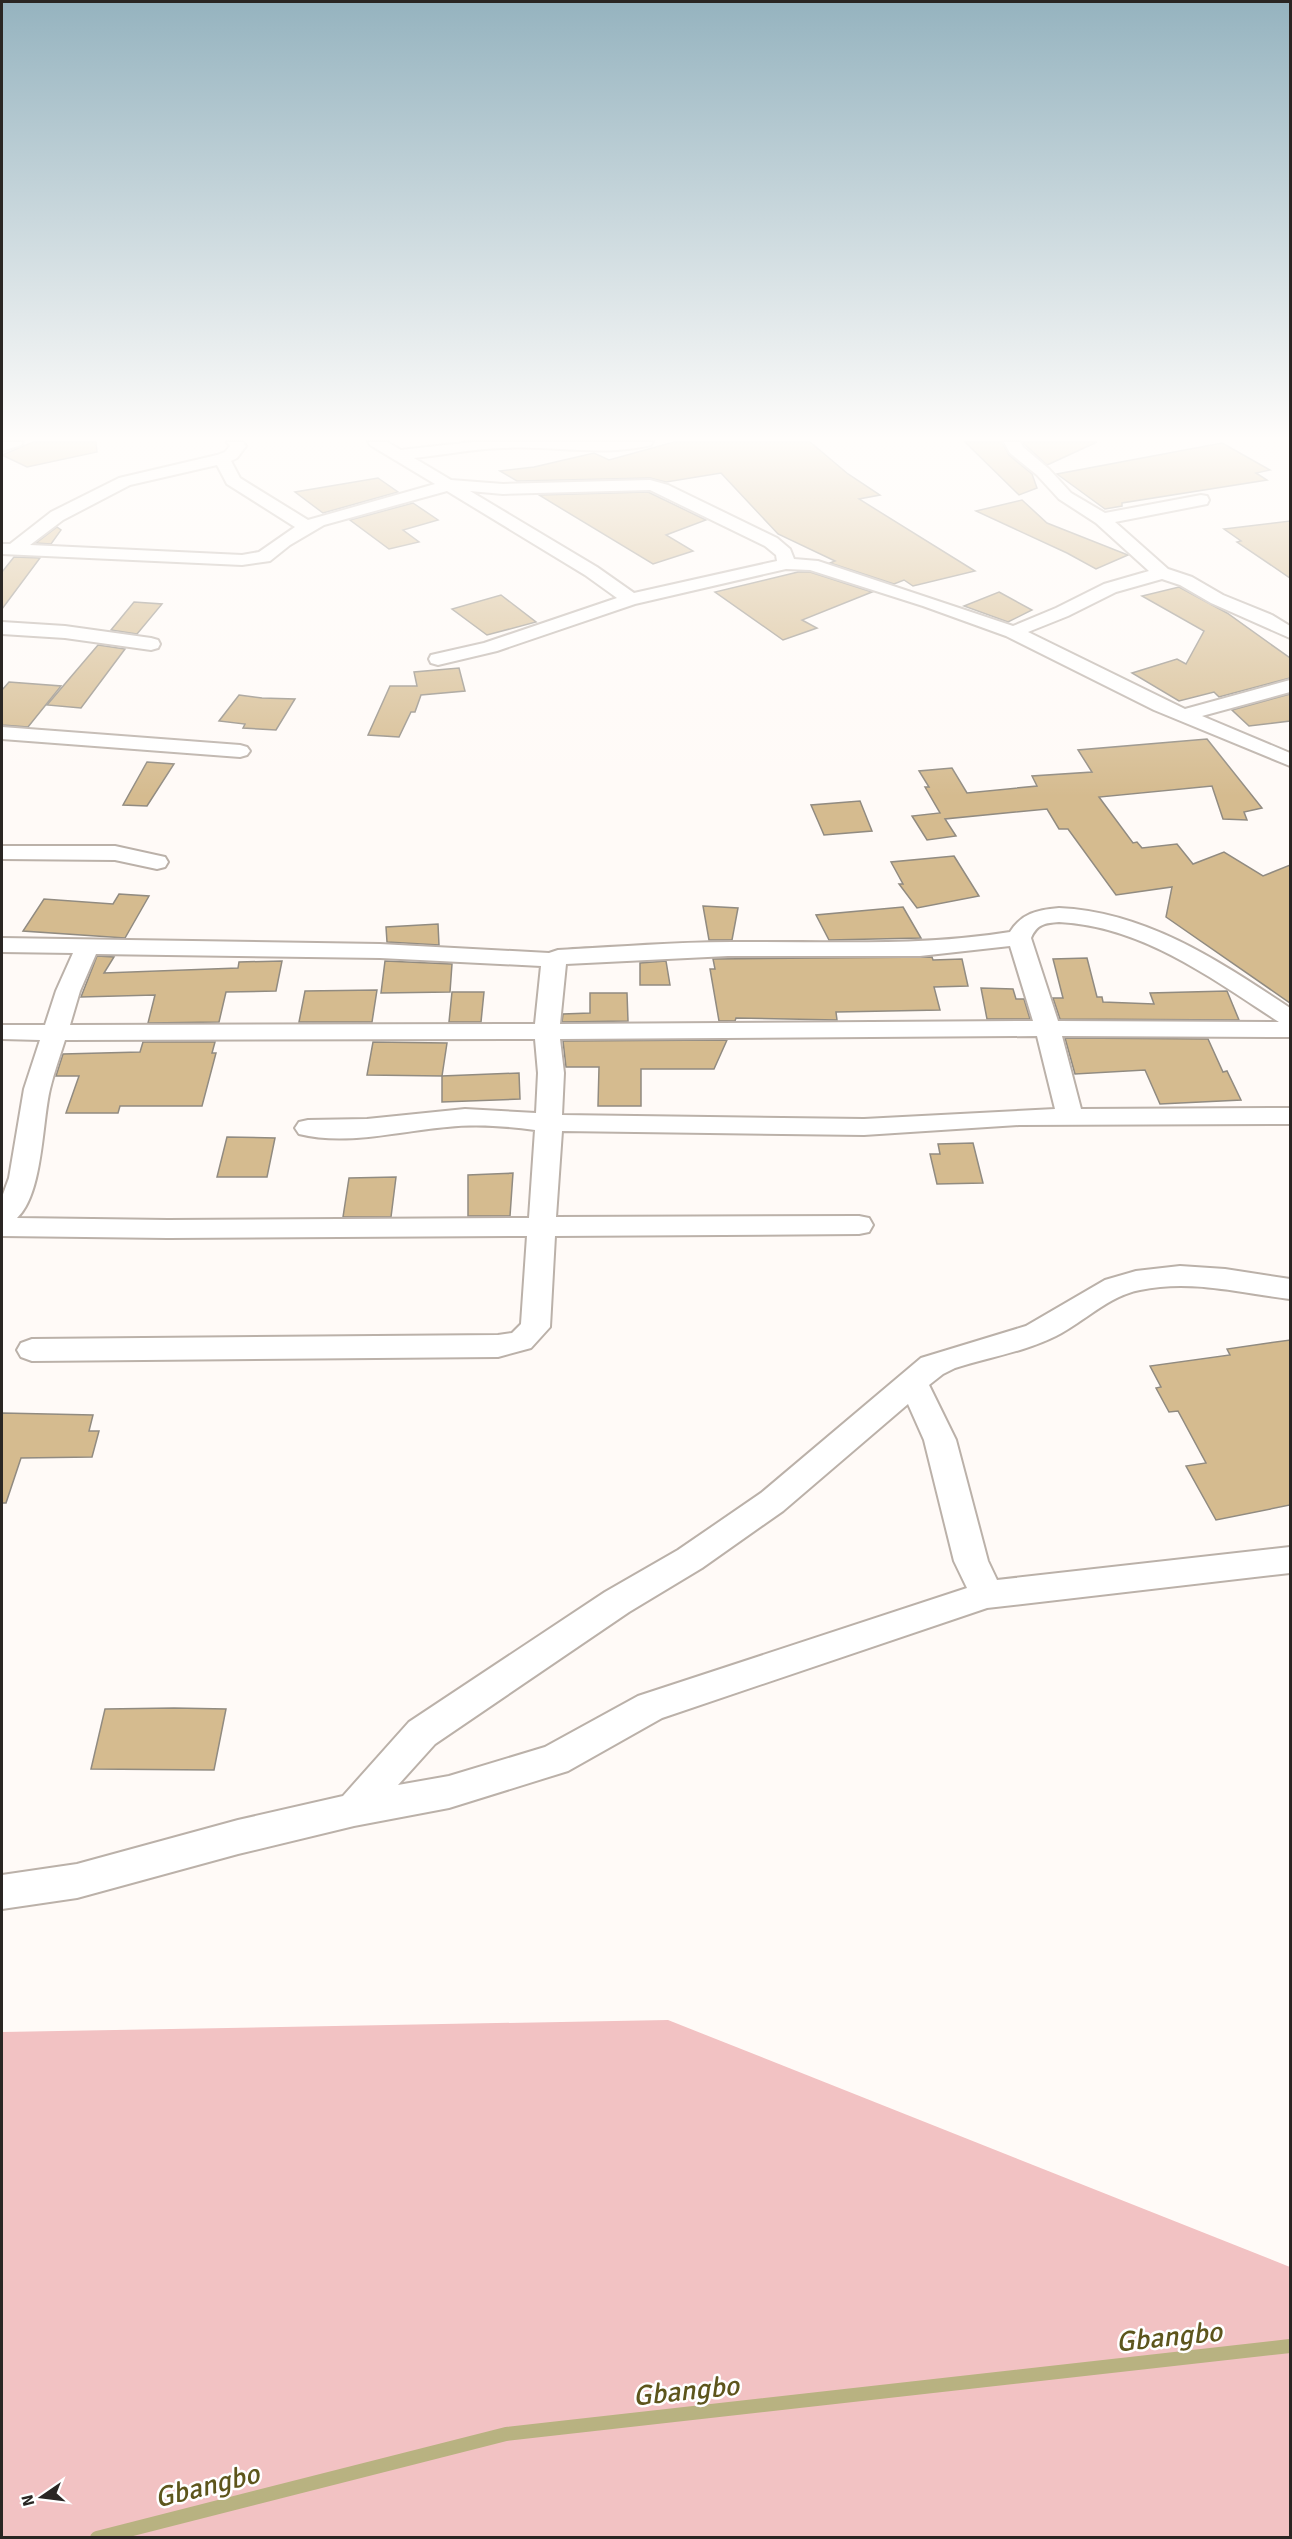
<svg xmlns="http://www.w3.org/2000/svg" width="1292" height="2539" font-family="Signika,sans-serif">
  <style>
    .green { fill: #f2c2c3 }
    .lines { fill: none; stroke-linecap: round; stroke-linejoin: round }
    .stream { stroke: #b8b281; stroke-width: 14 }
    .building { fill: #d5bb8f; stroke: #918b81; stroke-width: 1.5 }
    .minor-casing { stroke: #bbb1a9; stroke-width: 4 }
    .minor { fill: #fff; fill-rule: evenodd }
    .labels { text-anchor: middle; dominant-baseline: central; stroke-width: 5; stroke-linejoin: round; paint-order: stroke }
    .near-water-label { font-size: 28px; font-style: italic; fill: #5d551c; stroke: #fff }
  </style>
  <rect width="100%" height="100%" fill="#fffaf7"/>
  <polygon class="green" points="668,2020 1290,2267 1290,2537 2,2537 2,2032"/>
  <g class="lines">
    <polyline class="stream" points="97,2538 506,2434 1290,2346"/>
  </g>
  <g class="building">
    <polygon points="33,442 96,442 97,452 27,467 2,455"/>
    <polygon points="674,442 810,442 848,474 880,495 859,499 975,571 913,586 904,580 894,584 830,563 835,561 778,534 721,473 666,482 650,478 517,481 500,471 534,467 594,453 609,460"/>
    <polygon points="965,442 1002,442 1009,455 1032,474 1037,488 1019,495"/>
    <polygon points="1022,442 1097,442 1047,465"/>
    <polygon points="1222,443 1270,470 1256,473 1267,480 1122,503 1122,506 1105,509 1057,474"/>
    <polygon points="378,478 398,492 323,513 295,492"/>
    <polygon points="648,492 706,520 666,535 693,551 653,564 539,495"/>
    <polygon points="1022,500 1047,523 1128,555 1096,569 1067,553 976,511"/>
    <polygon points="413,503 438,520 403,530 419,542 389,549 350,520"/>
    <polygon points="1290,521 1290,578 1237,542 1241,541 1224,529"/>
    <polygon points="57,527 61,530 51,544 36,543"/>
    <polygon points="14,557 40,558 2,609 2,572"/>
    <polygon points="798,572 810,572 872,592 802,620 817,628 783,640 715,592"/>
    <polygon points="1179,587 1227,613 1290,658 1290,678 1219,697 1214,692 1179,701 1132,673 1177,659 1186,664 1204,631 1142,596"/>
    <polygon points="999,592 1032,610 1008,622 964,606"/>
    <polygon points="501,595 536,622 487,635 452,609"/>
    <polygon points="134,602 162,604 137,634 111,630"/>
    <polygon points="98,645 125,649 81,708 47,705"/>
    <polygon points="459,668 465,691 421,695 415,712 411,712 399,737 368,735 390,686 417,686 414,672"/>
    <polygon points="9,682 61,686 28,727 2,725 2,690"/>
    <polygon points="1290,694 1290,721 1249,726 1232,710"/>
    <polygon points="239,695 262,698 295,699 276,730 243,728 245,724 219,721"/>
    <polygon points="1207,739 1262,808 1244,812 1247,820 1223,819 1212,786 1099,797 1133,843 1137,842 1142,848 1177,844 1193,864 1224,852 1263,876 1290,865 1290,1003 1166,917 1172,887 1116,895 1068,829 1059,829 1047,809 945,819 956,836 927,840 912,816 940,813 925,787 929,787 919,771 952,768 967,793 1037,786 1032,776 1092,772 1078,750"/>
    <polygon points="147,762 174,764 147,806 123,805"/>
    <polygon points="860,801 872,831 824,835 811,805"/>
    <polygon points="954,856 979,896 917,908 899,884 903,884 891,862"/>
    <polygon points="119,894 149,896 125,938 23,931 44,899 113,904"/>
    <polygon points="703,906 738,908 732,940 709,940"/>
    <polygon points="903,907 921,938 829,940 816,915"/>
    <polygon points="438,924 439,945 387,942 386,927"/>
    <polygon points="97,956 114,957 104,973 238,968 239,962 282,961 276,991 226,992 219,1022 148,1023 155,995 81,997"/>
    <polygon points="932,957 933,960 962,959 968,986 934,987 940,1010 836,1012 837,1020 736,1018 735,1021 719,1021 710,969 715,969 713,959"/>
    <polygon points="1087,958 1097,997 1102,997 1103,1002 1154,1004 1150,993 1227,991 1239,1020 1060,1019 1053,998 1063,998 1053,959"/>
    <polygon points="385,961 452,964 450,992 381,993"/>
    <polygon points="666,961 670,985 640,985 640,963"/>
    <polygon points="981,988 1013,989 1016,999 1024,999 1030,1019 987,1019"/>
    <polygon points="377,990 372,1022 299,1022 305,991"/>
    <polygon points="452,992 484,992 481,1022 449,1022"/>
    <polygon points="590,993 627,993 628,1021 562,1022 563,1014 590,1013"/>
    <polygon points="1065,1038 1208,1039 1223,1072 1227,1071 1241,1100 1160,1104 1145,1070 1075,1074"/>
    <polygon points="727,1040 714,1069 641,1069 641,1106 598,1106 599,1067 566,1067 563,1041"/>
    <polygon points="143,1042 215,1042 212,1053 216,1053 202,1106 120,1106 118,1113 66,1113 79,1076 56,1076 63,1054 140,1052"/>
    <polygon points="373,1042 447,1043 442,1076 367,1075"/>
    <polygon points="519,1073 520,1099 442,1102 442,1076"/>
    <polygon points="227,1137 275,1138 267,1177 217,1177"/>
    <polygon points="973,1143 983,1183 937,1184 930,1154 940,1154 938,1144"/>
    <polygon points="513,1173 510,1216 468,1216 468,1175"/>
    <polygon points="396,1177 391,1217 343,1217 349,1178"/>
    <polygon points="1290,1340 1290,1505 1216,1520 1186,1466 1206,1463 1178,1411 1169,1412 1156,1388 1161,1387 1150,1366 1230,1355 1227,1349"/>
    <polygon points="2,1413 93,1415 89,1431 99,1431 92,1457 21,1458 6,1503 2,1503"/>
    <polygon points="174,1708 226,1709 214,1770 91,1769 105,1709"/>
  </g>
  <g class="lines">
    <g class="minor-casing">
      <g id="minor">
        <polygon points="2,442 23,442 21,445 2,451"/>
        <path d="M 227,442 L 243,442 L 246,446 L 237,458 L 231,461 L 240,478 L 308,520 L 435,484 L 370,445 L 368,442 L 387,442 L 401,450 L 472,442 L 653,442 L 651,445 C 603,457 551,445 502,448 C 473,449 443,455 414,458 L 451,480 L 503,484 L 650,480 L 668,485 L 777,538 L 790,549 L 794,559 L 818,561 L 1013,626 L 1056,608 L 1104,584 L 1149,571 L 1096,523 L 1059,499 L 1037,475 L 1010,453 L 1004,442 L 1020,442 L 1023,447 L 1049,469 L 1071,493 L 1105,513 L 1201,495 L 1207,496 L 1209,500 L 1207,504 L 1115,522 L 1168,569 L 1192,577 L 1223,595 L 1272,615 L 1290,626 L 1290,638 L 1211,603 L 1180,585 L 1162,579 L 1116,592 L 1068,616 L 1028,632 L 1185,709 L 1290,680 L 1290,692 L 1202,716 L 1290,753 L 1290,766 L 1154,710 L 1006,636 L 923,606 L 810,570 L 786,569 L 635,604 L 497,651 L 438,665 L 431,663 L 429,659 L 431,655 L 484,643 L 617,598 L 585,575 L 447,491 L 324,525 L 290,545 L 270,561 L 242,565 L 2,554 L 2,544 L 10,544 L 51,512 L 119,478 L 217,455 L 225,452 L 230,446 ZM 217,465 L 227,484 L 295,527 L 259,552 L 242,555 L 30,545 L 63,520 L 130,485 ZM 650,490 L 765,546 L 776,555 L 777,561 L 634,593 L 597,567 L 470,491 L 503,494 Z"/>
        <polygon points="2,622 65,626 151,638 158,640 160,644 158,648 151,650 65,638 2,634"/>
        <polygon points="2,727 240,745 247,747 250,751 247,755 240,757 2,739"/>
        <polygon points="115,846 165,857 168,862 165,867 157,869 115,860 2,859 2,846"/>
        <path d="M 1059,908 C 1147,912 1219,961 1290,1008 L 1290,1037 L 1062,1036 L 1081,1109 L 1290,1108 L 1290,1124 L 1019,1125 L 864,1135 L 562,1131 L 556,1217 L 859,1216 L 869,1218 L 873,1225 L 869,1232 L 859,1234 L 555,1236 L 550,1327 L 531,1348 L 498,1357 L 32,1361 L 21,1357 L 17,1350 L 21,1343 L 32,1339 L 498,1335 L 512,1333 L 521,1324 L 527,1236 L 168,1238 L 2,1236 L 2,1197 L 9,1178 L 24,1089 L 40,1040 L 2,1039 L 2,1025 L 45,1025 L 56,991 L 73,953 L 2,952 L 2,938 L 380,944 L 549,953 L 558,950 C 616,947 674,942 732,942 C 824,941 918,947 1010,932 C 1022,913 1037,910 1059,908 ZM 1059,922 C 1142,926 1211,978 1279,1022 L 1058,1021 L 1031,938 C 1037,924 1045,923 1059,922 ZM 1010,946 L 1033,1021 L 560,1024 L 566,964 L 728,956 L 920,956 ZM 96,954 L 380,958 L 541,966 L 535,1024 L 70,1025 L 80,991 ZM 1037,1036 L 1055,1109 L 864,1119 L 562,1115 L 564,1073 L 560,1039 ZM 535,1039 L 538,1073 L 536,1113 L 465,1109 L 367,1119 L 308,1120 L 299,1122 L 295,1128 L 299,1134 C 346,1146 400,1131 447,1127 C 477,1124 506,1126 535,1130 L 529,1218 L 168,1220 L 17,1218 C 43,1194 42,1122 50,1089 C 54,1072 60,1056 65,1040 Z"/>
        <path d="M 1180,1266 L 1225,1269 L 1290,1279 L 1290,1299 C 1240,1293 1191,1279 1140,1290 C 1108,1296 1084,1322 1056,1336 C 1024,1352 989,1357 955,1368 L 943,1374 L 929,1385 L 956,1440 L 988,1561 L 997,1580 L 1290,1547 L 1290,1573 L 987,1608 L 662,1718 L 568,1771 L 449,1808 L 354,1826 L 238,1854 L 77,1898 L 2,1909 L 2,1875 L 77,1864 L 238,1820 L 343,1796 L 409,1722 L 605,1592 L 678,1550 L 761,1493 L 921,1358 L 1026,1326 L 1105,1280 L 1136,1271 ZM 908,1404 L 924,1440 L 954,1561 L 967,1588 L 638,1696 L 545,1747 L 449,1776 L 398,1785 L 435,1744 L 629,1612 L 702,1568 L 783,1511 Z"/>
      </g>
    </g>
    <use href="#minor" class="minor"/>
  </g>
  <linearGradient id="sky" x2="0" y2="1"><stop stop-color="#95b3bf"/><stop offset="0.55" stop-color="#fffdfb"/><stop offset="1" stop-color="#fffdfb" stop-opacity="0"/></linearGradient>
  <rect width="1292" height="797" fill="url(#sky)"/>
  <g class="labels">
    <g class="near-water-label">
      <text transform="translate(1169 2337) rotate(-6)">Gbangbo</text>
      <text transform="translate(686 2391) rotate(-6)">Gbangbo</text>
      <text transform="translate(207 2486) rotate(-14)">Gbangbo</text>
    </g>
  </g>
  <rect width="1292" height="2539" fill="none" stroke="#2a2623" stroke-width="6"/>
  <g transform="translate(42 2497) rotate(256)" stroke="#ffffff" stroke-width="4.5" paint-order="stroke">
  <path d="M0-4.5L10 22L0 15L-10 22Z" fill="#2a2623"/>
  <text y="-9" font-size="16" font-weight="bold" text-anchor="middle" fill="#2a2623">N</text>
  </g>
</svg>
